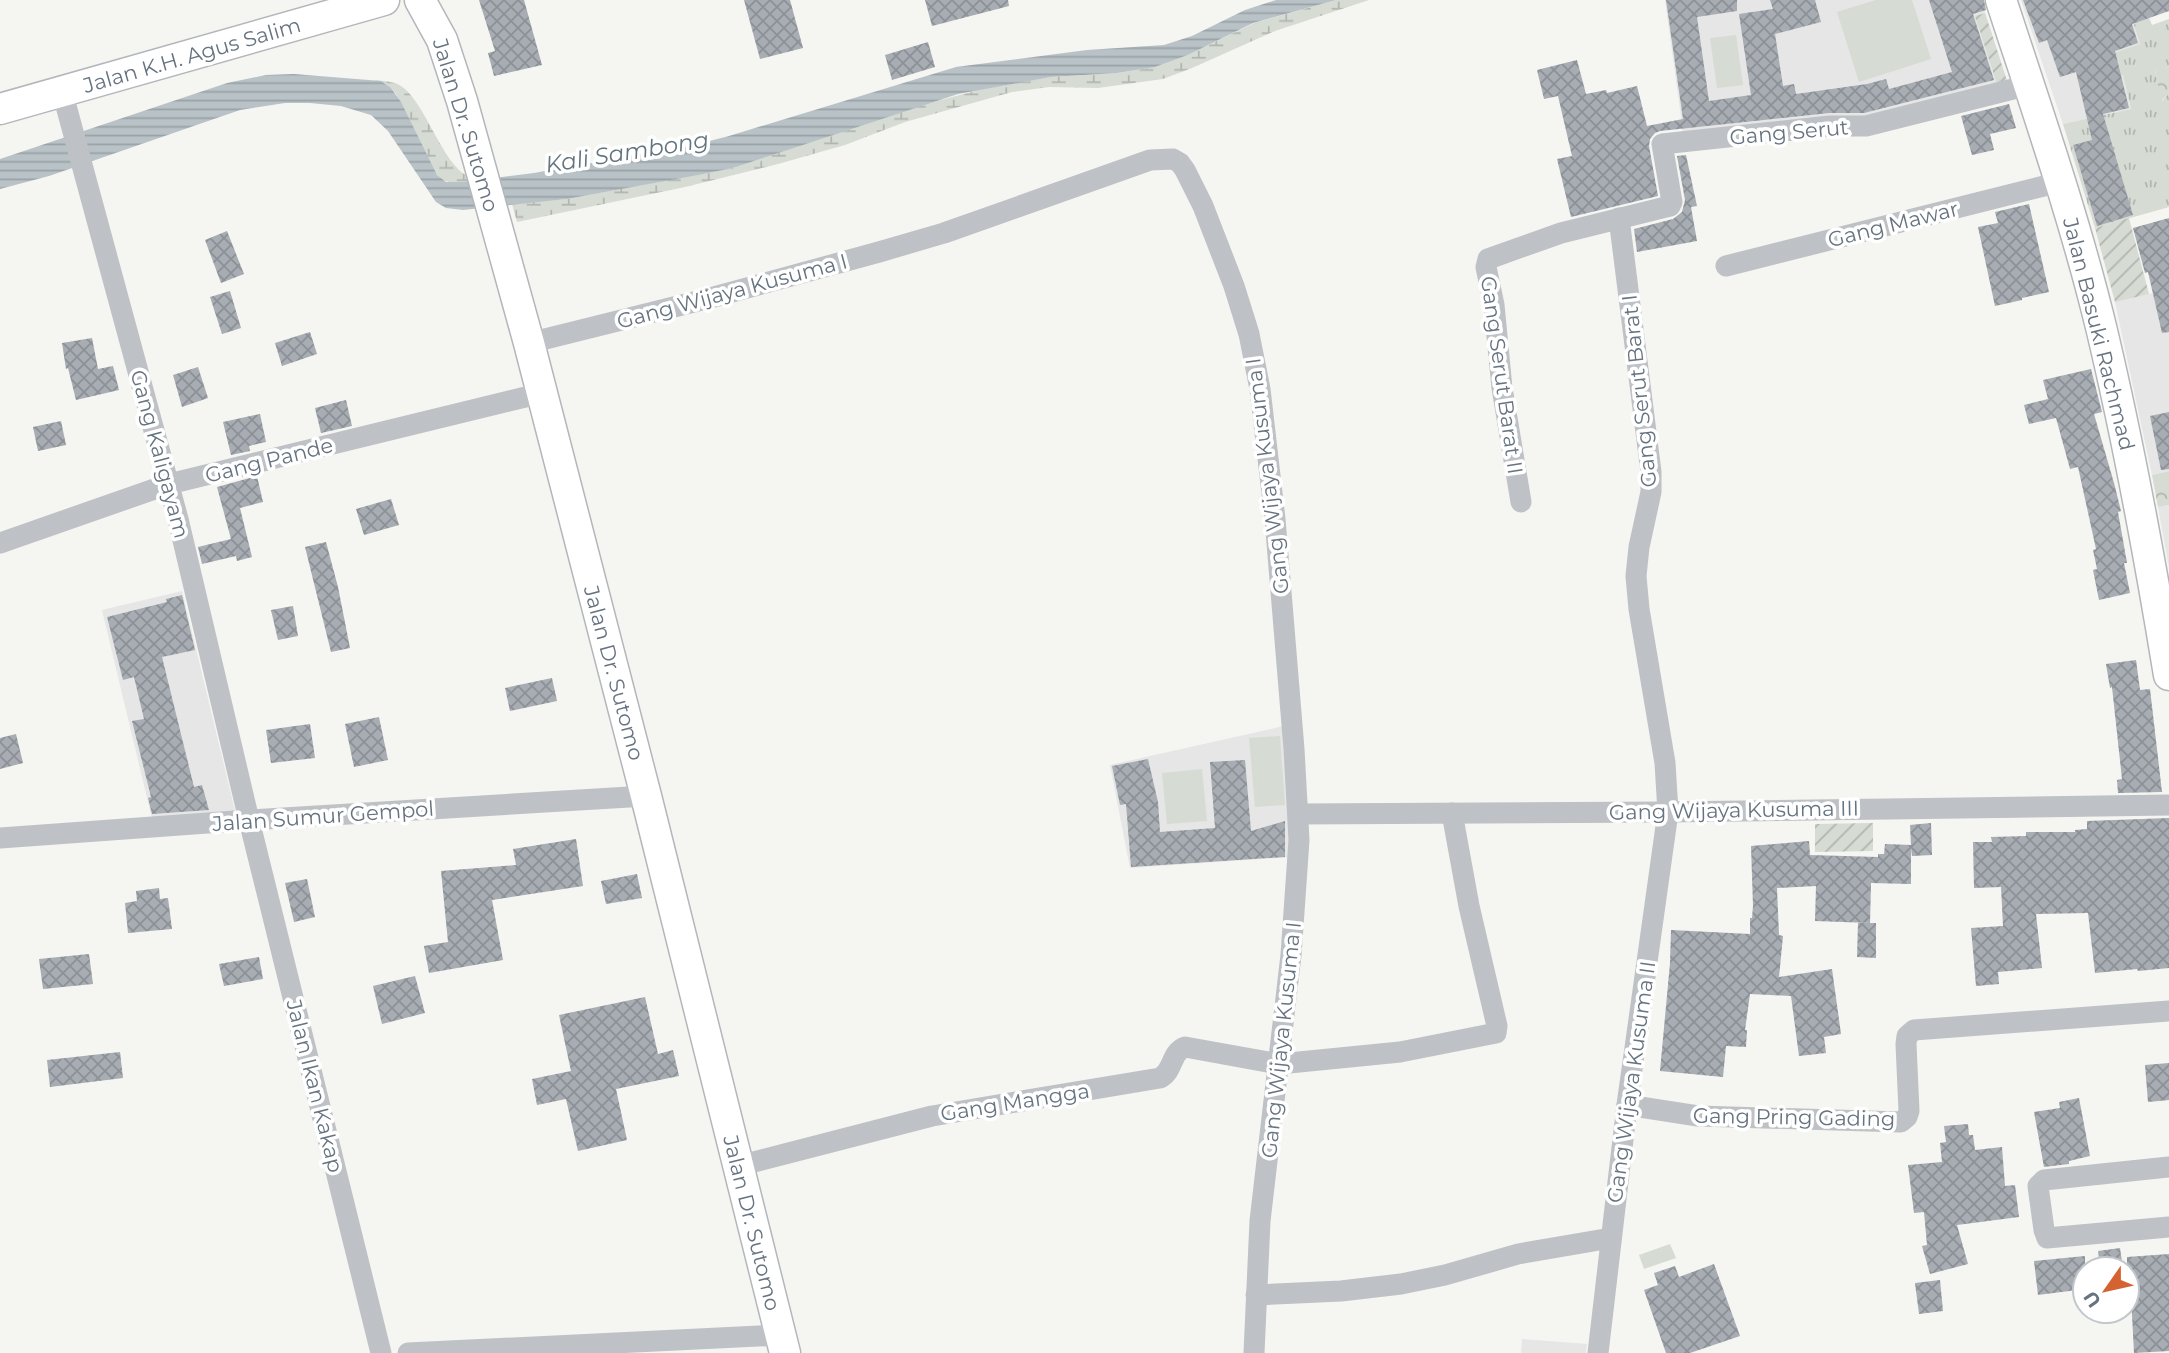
<svg xmlns="http://www.w3.org/2000/svg" width="2169" height="1353" font-family="Montserrat,sans-serif">
  <style>
    .built { fill: #e5e6e5 }
    .grass { fill: url(#grass-tufts) }
    .forest { fill: url(#forest-crowns) }
    .wetland { fill: url(#wetland-marsh) }
    .garden { fill: url(#garden-furrows) }
    .pitch { fill: #d6dbd3 }
    .water { fill: url(#water-rules) }
    .building { fill: url(#building-cross-hatch) }
    .lines { fill: none; stroke-linecap: round; stroke-linejoin: round }
    .secondary-casing { stroke: #b3b7bb; stroke-width: 33 }
    .street { stroke: #bec1c5; stroke-width: 21 }
    .secondary { stroke: #fff; stroke-width: 30 }
    .labels { text-anchor: middle; dominant-baseline: central; stroke-width: 7; stroke-linejoin: round; paint-order: stroke }
    .street-label { font-size: 21px; fill: #667380; stroke: #fff }
    .water-label { font-size: 23px; font-style: italic; fill: #62747d; stroke: #fff }
  </style>
  <defs>
    <pattern id="grass-tufts" width="24" height="20" patternUnits="userSpaceOnUse" patternTransform="scale(1.75)"><rect width="24" height="20" fill="#d6dbd3"/><path d="M3 7l-1-3M5 7V3M7 7l1-3M15 17l-1-3M17 17v-4M19 17l1-3" fill="none" stroke="#b1b6b0"/></pattern>
    <pattern id="forest-crowns" width="20" height="18" patternUnits="userSpaceOnUse" patternTransform="scale(1.75)"><rect width="20" height="18" fill="#d6dbd3"/><path d="M2 6a3 3 0 1 1 6 0M12 15a3 3 0 1 1 6 0" fill="none" stroke="#b1b6b0"/></pattern>
    <pattern id="wetland-marsh" width="20" height="14" patternUnits="userSpaceOnUse" patternTransform="scale(1.75)"><rect width="20" height="14" fill="#d6dbd3"/><path d="M1 5h8M5 5V1M11 12h8M15 12V8" fill="none" stroke="#b1b6b0"/></pattern>
    <pattern id="garden-furrows" width="10" height="10" patternUnits="userSpaceOnUse" patternTransform="scale(1.75)"><rect width="10" height="10" fill="#d6dbd3"/><path d="M-1 1l2-2M0 10L10 0M9 11l2-2" fill="none" stroke="#b1b6b0"/></pattern>
    <pattern id="water-rules" width="6" height="5" patternUnits="userSpaceOnUse" patternTransform="scale(1.75)"><rect width="6" height="5" fill="#b8c2c7"/><path d="M0 2.5h6" fill="none" stroke="#99a2a7"/></pattern>
    <pattern id="building-cross-hatch" width="8" height="8" patternUnits="userSpaceOnUse" patternTransform="scale(1.75)"><rect width="8" height="8" fill="#a7adb3"/><path d="M0 0l8 8M0 8l8-8" fill="none" stroke="#8c9197"/></pattern>
  </defs>
  <rect width="100%" height="100%" fill="#f5f5f1"/>
  <g class="built">
    <polygon points="1665,0 1981,0 2008,84 1869,121 1684,139"/>
    <polygon points="2021,0 2136,0 2140,44 2123,75 2131,109 2063,124"/>
    <polygon points="2169,289 2169,471 2152,475 2115,302"/>
    <polygon points="2169,505 2169,568 2158,507"/>
    <polygon points="182,591 238,823 155,831 102,610"/>
    <polygon points="1284,726 1292,857 1130,868 1110,765"/>
    <polygon points="1522,1339 1587,1344 1586,1353 1521,1353"/>
  </g>
  <polygon class="grass" points="2147,13 2152,25 2169,19 2169,67 2155,70 2162,101 2169,93 2169,207 2095,228 2063,124 2131,109 2123,75 2115,77 2108,55 2140,44 2132,18"/>
  <g class="forest">
    <polygon points="2169,67 2169,93 2161,101 2155,69"/>
    <polygon points="2169,471 2169,505 2158,507 2152,475"/>
  </g>
  <g class="wetland">
    <polygon points="1336,0 1369,0 1275,31 1192,68 1163,79 1098,88 1049,87 1012,92 905,122 845,145 778,164 685,187 517,222 512,204 567,199 733,168 929,103 983,89 1051,77 1117,73 1155,67 1188,55 1254,23"/>
    <path d="M 374,80 C 383,81 393,81 401,86 C 426,102 444,170 471,177 C 481,180 494,177 504,177 L 453,183 L 442,180 L 434,171 L 396,94 L 391,88 Z"/>
  </g>
  <g class="garden">
    <polygon points="1985,13 2008,84 1998,87 1975,16"/>
    <polygon points="2129,218 2149,294 2115,302 2095,228"/>
    <polygon points="1873,823 1873,851 1815,852 1815,824"/>
  </g>
  <g class="pitch">
    <polygon points="1876,0 1912,0 1931,59 1859,82 1837,12"/>
    <polygon points="1736,35 1743,85 1717,88 1710,38"/>
    <polygon points="1280,736 1285,805 1255,807 1249,738"/>
    <polygon points="1202,769 1207,821 1167,824 1162,773"/>
    <polygon points="1670,1244 1676,1258 1644,1269 1639,1255"/>
  </g>
  <polygon class="water" points="1276,0 1336,0 1253,23 1188,55 1155,67 1117,73 1051,77 958,94 733,168 698,175 567,199 463,210 446,208 436,202 388,131 371,115 341,106 310,103 285,103 240,110 49,176 0,189 0,159 227,83 266,75 294,74 381,81 391,88 401,102 437,175 446,182 461,182 534,173 690,146 729,136 956,67 1087,50 1164,45 1192,36 1245,10"/>
  <g class="building">
    <polygon points="479,0 524,0 542,65 494,76 488,53 495,51"/>
    <polygon points="744,0 790,0 803,48 760,59"/>
    <polygon points="925,0 1008,0 1009,6 932,26"/>
    <polygon points="1666,0 1737,0 1737,11 1697,17 1709,101 1751,95 1739,14 1773,9 1770,0 1815,0 1821,22 1775,34 1783,86 1794,84 1796,94 1867,84 1886,79 1889,89 1952,72 1929,0 1984,0 1986,10 1973,14 1994,80 1864,113 1829,113 1660,131 1655,133 1650,139 1649,146 1658,196 1571,217 1557,159 1572,156 1558,96 1544,99 1537,70 1577,60 1586,94 1606,90 1607,93 1637,86 1647,126 1683,119"/>
    <polygon points="2023,0 2169,0 2169,11 2132,24 2138,43 2115,51 2129,108 2103,114 2133,215 2097,226 2073,145 2092,140 2076,72 2060,77 2047,40 2039,43"/>
    <polygon points="928,42 935,67 892,80 885,55"/>
    <polygon points="2009,104 2016,128 1990,134 1994,150 1972,155 1961,116"/>
    <polygon points="1686,155 1697,206 1691,207 1697,241 1637,252 1634,229 1673,219 1682,212 1685,200 1677,156"/>
    <polygon points="2029,204 2049,292 2022,298 2022,300 1995,306 1978,227 1998,223 1995,212"/>
    <polygon points="2169,218 2169,332 2162,333 2148,272 2145,273 2133,228"/>
    <polygon points="227,231 244,274 221,283 205,240"/>
    <polygon points="230,291 241,328 222,334 210,297"/>
    <polygon points="310,332 317,354 282,366 275,343"/>
    <polygon points="92,338 98,369 113,366 119,390 76,400 68,368 66,369 62,343"/>
    <polygon points="198,367 208,398 182,407 173,375"/>
    <polygon points="2091,369 2102,412 2094,414 2114,483 2121,511 2118,512 2127,563 2124,563 2130,593 2099,600 2093,570 2097,569 2093,550 2096,549 2078,467 2070,469 2056,418 2029,424 2024,405 2048,399 2043,380"/>
    <polygon points="346,400 352,426 321,433 315,408"/>
    <polygon points="2169,412 2169,469 2161,470 2150,416"/>
    <polygon points="260,414 266,442 249,446 250,451 231,455 223,422"/>
    <polygon points="61,421 66,445 38,451 33,427"/>
    <polygon points="257,476 263,502 240,508 252,557 237,561 236,556 202,564 198,547 231,539 217,487"/>
    <polygon points="391,499 399,525 364,535 356,509"/>
    <polygon points="326,542 338,587 350,648 331,652 305,547"/>
    <polygon points="182,595 195,650 162,657 194,787 202,785 209,810 152,814 148,798 151,797 132,721 144,719 134,677 123,680 107,617 167,602 166,599"/>
    <polygon points="293,606 298,636 278,640 271,610"/>
    <polygon points="2136,660 2140,690 2150,689 2162,792 2118,793 2117,780 2122,779 2112,687 2110,688 2106,664"/>
    <polygon points="552,678 557,701 510,711 505,688"/>
    <polygon points="379,717 388,760 354,767 345,724"/>
    <polygon points="310,724 315,758 271,763 266,730"/>
    <polygon points="16,734 23,763 0,769 0,738"/>
    <polygon points="1148,759 1158,802 1160,832 1215,828 1210,762 1245,760 1251,831 1285,821 1285,857 1131,867 1126,804 1120,805 1112,766"/>
    <polygon points="2169,818 2169,968 2138,971 2137,969 2095,973 2088,913 2036,914 2042,968 1998,972 1999,984 1976,986 1971,928 2003,926 2001,887 1974,888 1973,842 1992,842 1991,837 2026,836 2026,832 2075,832 2075,830 2087,829 2087,821"/>
    <polygon points="1931,823 1932,855 1912,856 1911,848 1911,884 1871,883 1870,923 1815,921 1816,886 1777,888 1779,935 1783,936 1779,977 1832,969 1841,1034 1824,1037 1826,1053 1799,1056 1791,996 1750,994 1745,1030 1747,1030 1746,1047 1726,1046 1723,1077 1660,1071 1670,963 1671,930 1750,934 1750,918 1752,918 1753,906 1751,846 1809,841 1810,855 1878,857 1878,854 1884,854 1885,844 1911,845 1910,825"/>
    <polygon points="576,839 583,886 492,900 503,960 429,973 424,946 448,942 441,871 516,865 513,849"/>
    <polygon points="637,874 642,898 606,904 601,881"/>
    <polygon points="307,879 315,917 294,922 285,883"/>
    <polygon points="159,888 160,899 168,898 172,929 128,933 125,903 137,901 136,891"/>
    <polygon points="1858,923 1876,923 1876,958 1857,957"/>
    <polygon points="89,954 93,984 43,989 39,959"/>
    <polygon points="259,957 263,979 224,986 219,964"/>
    <polygon points="415,976 425,1013 382,1024 373,986"/>
    <polygon points="645,997 658,1054 673,1050 679,1076 616,1089 627,1140 578,1151 566,1099 537,1105 532,1079 571,1071 559,1015"/>
    <polygon points="120,1052 123,1078 50,1087 47,1060"/>
    <polygon points="2169,1063 2169,1100 2148,1102 2145,1065"/>
    <polygon points="2079,1098 2090,1156 2069,1161 2069,1164 2044,1167 2034,1112 2060,1108 2059,1102"/>
    <polygon points="1968,1124 1969,1135 1973,1135 1975,1150 2002,1147 2005,1186 2015,1185 2019,1217 1957,1225 1968,1264 1930,1274 1922,1246 1927,1245 1924,1212 1914,1213 1908,1165 1942,1162 1940,1143 1946,1142 1944,1126"/>
    <polygon points="2120,1248 2123,1269 2100,1269 2098,1251"/>
    <polygon points="2169,1254 2169,1351 2134,1353 2131,1296 2127,1297 2127,1257"/>
    <polygon points="2085,1256 2085,1289 2038,1295 2034,1261"/>
    <polygon points="1714,1264 1740,1336 1690,1353 1666,1353 1644,1290 1658,1285 1654,1273 1675,1266 1679,1277"/>
    <polygon points="1940,1280 1943,1311 1919,1314 1915,1283"/>
  </g>
  <g class="lines">
    <g class="secondary-casing">
      <g id="secondary">
        <polyline points="420,0 442,40 462,101 529,343 646,796 785,1353"/>
        <path d="M 2001,0 C 2037,110 2075,219 2102,331 C 2129,445 2150,559 2169,675"/>
        <polyline points="0,109 384,0"/>
      </g>
    </g>
    <g class="street">
      <polyline points="62,91 178,519 249,820 381,1353"/>
      <polyline points="1726,266 2060,182"/>
      <polyline points="529,343 710,298 879,252 944,233 1150,160 1173,159 1180,163 1185,170 1203,206 1234,286 1249,334 1260,389 1275,519 1294,749 1299,840 1291,955 1260,1221 1254,1353"/>
      <polyline points="1521,502 1502,388 1494,305 1486,267 1488,259 1561,233 1670,206 1672,202 1662,144 1830,126 1866,126 2029,85"/>
      <polyline points="0,543 169,484 542,393"/>
      <polyline points="1299,814 1668,812 2169,805"/>
      <polyline points="0,838 249,820 646,796"/>
      <polyline points="1627,1105 1698,1116 1901,1122 1907,1117 1909,1111 1906,1044 1907,1036 1914,1030 2169,1011"/>
      <path d="M 738,1166 L 932,1116 L 1160,1078 C 1174,1071 1170,1053 1185,1047 L 1279,1064 L 1400,1052 L 1496,1033 L 1497,1026 L 1469,906 L 1452,813"/>
      <polyline points="2169,1167 2044,1180 2038,1186 2044,1230 2047,1238 2169,1227"/>
      <polyline points="1256,1295 1341,1291 1401,1284 1445,1275 1518,1254 1611,1238"/>
      <polyline points="408,1353 780,1335"/>
      <polyline points="1598,1353 1627,1105 1668,812 1665,763 1639,609 1636,576 1639,547 1651,492 1651,472 1619,218"/>
    </g>
    <use href="#secondary" class="secondary"/>
  </g>
  <g class="labels">
    <g class="street-label">
      <text transform="translate(192 55) rotate(-16)">Jalan K.H. Agus Salim</text>
      <text transform="translate(466 125) rotate(73)">Jalan Dr. Sutomo</text>
      <text transform="translate(1789 132) rotate(-5)">Gang Serut</text>
      <text transform="translate(1893 224) rotate(-14)">Gang Mawar</text>
      <text transform="translate(732 291) rotate(-15)">Gang Wijaya Kusuma I</text>
      <text transform="translate(2099 334) rotate(76)">Jalan Basuki Rachmad</text>
      <text transform="translate(1502 375) rotate(82)">Gang Serut Barat II</text>
      <text transform="translate(1639 391) rotate(-96)">Gang Serut Barat I</text>
      <text transform="translate(160 454) rotate(75)">Gang Kaligayam</text>
      <text transform="translate(269 460) rotate(-14)">Gang Pande</text>
      <text transform="translate(1267 476) rotate(-97)">Gang Wijaya Kusuma I</text>
      <text transform="translate(614 673) rotate(75)">Jalan Dr. Sutomo</text>
      <text transform="translate(1734 810) rotate(-1)">Gang Wijaya Kusuma III</text>
      <text transform="translate(323 816) rotate(-4)">Jalan Sumur Gempol</text>
      <text transform="translate(1281 1040) rotate(-84)">Gang Wijaya Kusuma I</text>
      <text transform="translate(1631 1082) rotate(-82)">Gang Wijaya Kusuma II</text>
      <text transform="translate(315 1086) rotate(76)">Jalan Ikan Kakap</text>
      <text transform="translate(1015 1102) rotate(-9)">Gang Mangga</text>
      <text transform="translate(1794 1117) rotate(1)">Gang Pring Gading</text>
      <text transform="translate(752 1223) rotate(76)">Jalan Dr. Sutomo</text>
    </g>
    <g class="water-label">
      <text transform="translate(627 152) rotate(-9)">Kali Sambong</text>
    </g>
  </g>
  <g transform="translate(2106 1290) rotate(236)"><circle r="33" fill="#ffffff" stroke="#c2c7cc" stroke-width="2"/>
  <path d="M0-5L12 26L0 18L-12 26Z" fill="#d56231"/>
  <text y="-10" font-size="19" font-weight="bold" text-anchor="middle" fill="#667380">U</text>
  </g>
</svg>
